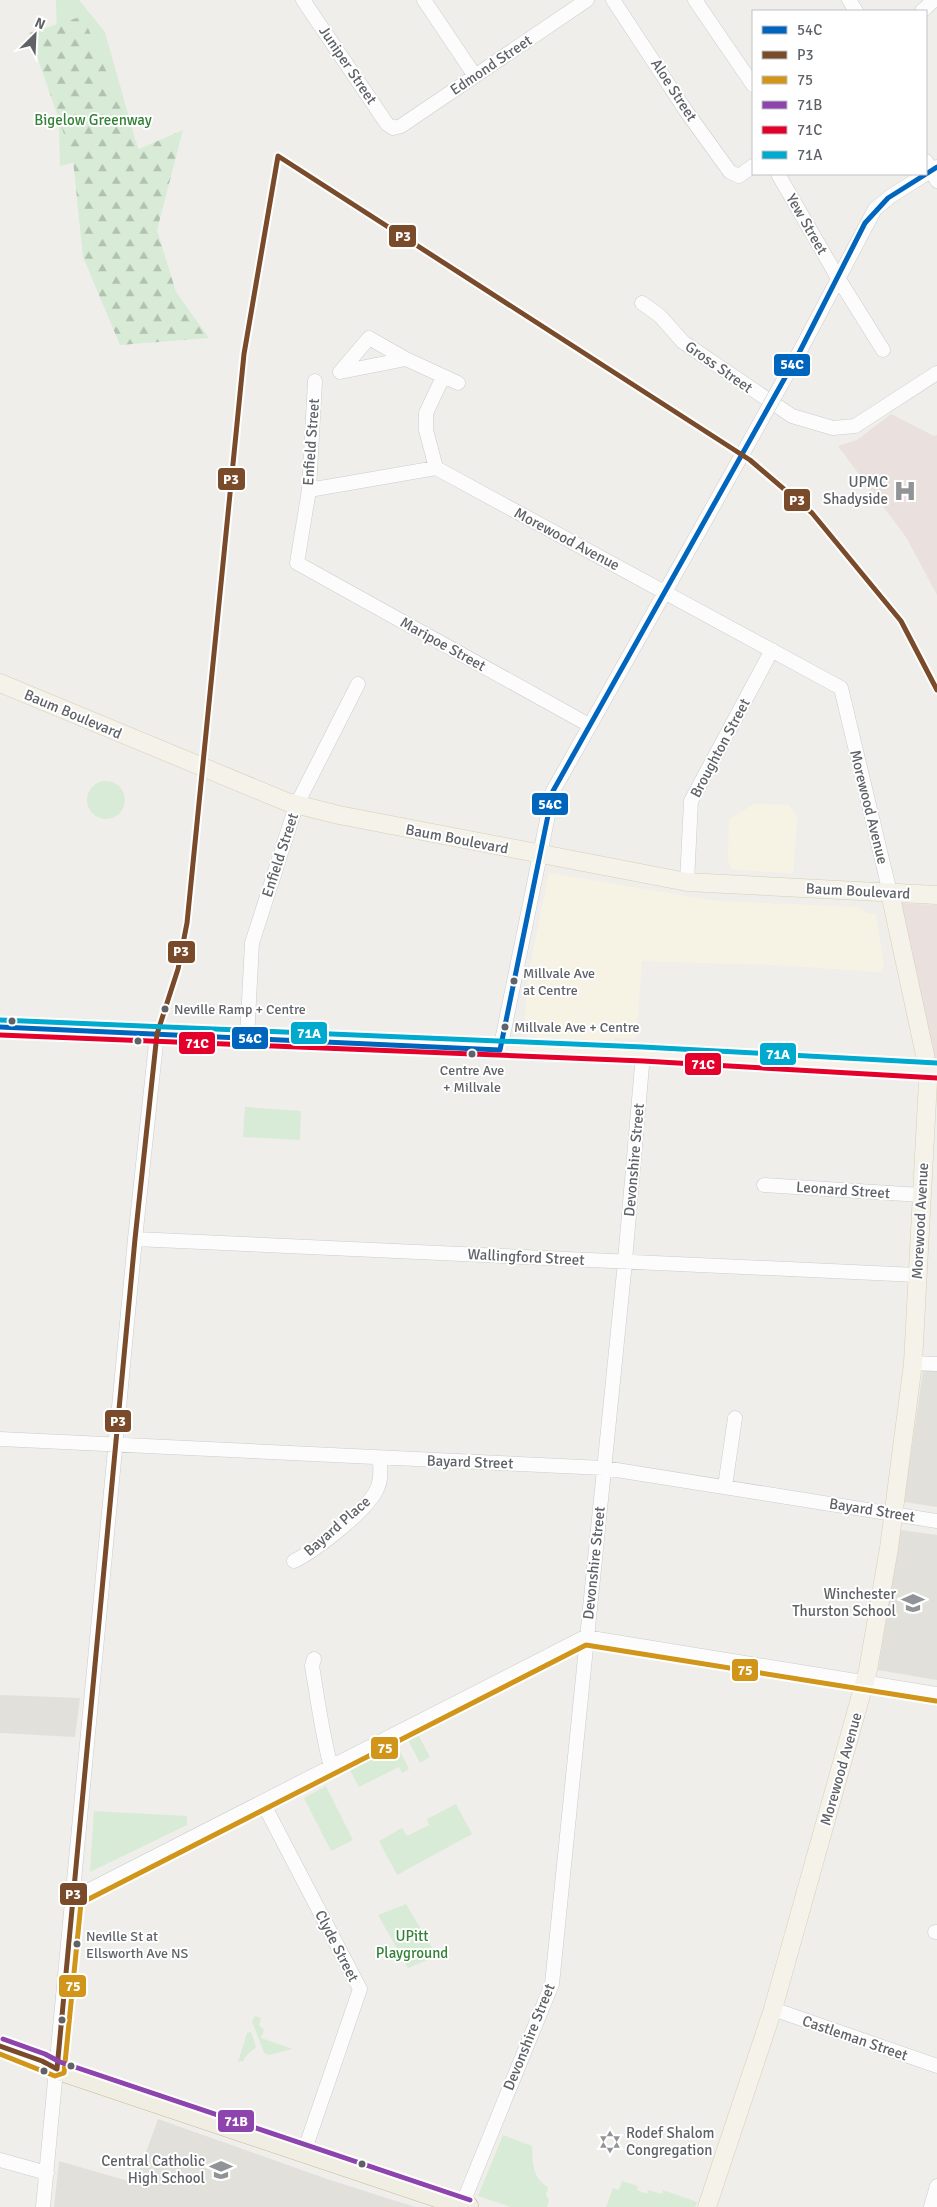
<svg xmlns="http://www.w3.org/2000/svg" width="937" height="2207" font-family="Signika,sans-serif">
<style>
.commercial{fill:#f7f3e4}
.education{fill:#e2e0da}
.medical{fill:#eae0de}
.green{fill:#d8ebd6}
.forest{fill:url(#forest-firs)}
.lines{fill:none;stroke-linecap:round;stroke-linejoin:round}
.minor-casing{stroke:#cbcccc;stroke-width:15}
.major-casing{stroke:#d7ceb8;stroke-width:19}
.highway-casing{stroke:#c8b996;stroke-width:22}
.minor{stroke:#fdfcfc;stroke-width:14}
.major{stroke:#f4f2e9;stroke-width:18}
.highway{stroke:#f0ede3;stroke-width:21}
.minor-bridge-casing{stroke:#cbcccc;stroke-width:15;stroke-linecap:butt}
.minor-bridge{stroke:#fdfcfc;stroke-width:14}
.bus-1-casing{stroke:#fff;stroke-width:9}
.bus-2-casing{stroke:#fff;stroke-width:9}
.bus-3-casing{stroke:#fff;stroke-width:9}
.bus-4-casing{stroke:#fff;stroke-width:9}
.bus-5-casing{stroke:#fff;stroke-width:9}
.bus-6-casing{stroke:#fff;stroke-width:9}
.bus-1{stroke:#0065bd;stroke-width:5}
.bus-2{stroke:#7a4b2a;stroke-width:5}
.bus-3{stroke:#d1951a;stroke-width:5}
.bus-4{stroke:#8e44ad;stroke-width:5}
.bus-5{stroke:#e4002b;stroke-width:5}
.bus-6{stroke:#00a9ce;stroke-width:5}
.bus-dot{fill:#5f6368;stroke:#fff;stroke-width:2}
.labels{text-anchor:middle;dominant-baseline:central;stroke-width:4;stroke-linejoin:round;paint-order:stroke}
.bus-label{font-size:14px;fill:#5f6368;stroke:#fff;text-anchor:start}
.street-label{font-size:15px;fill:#5f6368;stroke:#fff}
.park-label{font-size:15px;fill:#348238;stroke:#fff}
.poi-label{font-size:15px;fill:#5f6368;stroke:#fff;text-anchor:end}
.line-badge{stroke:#fff;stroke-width:2}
.badge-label{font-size:14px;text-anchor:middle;font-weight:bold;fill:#fff}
</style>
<defs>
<pattern id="forest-firs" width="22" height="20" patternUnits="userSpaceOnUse" patternTransform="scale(1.25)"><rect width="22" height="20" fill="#d8ebd6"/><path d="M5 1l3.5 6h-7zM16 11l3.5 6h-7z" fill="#b2c2b1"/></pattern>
</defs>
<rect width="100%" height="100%" fill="#efeeea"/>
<path class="commercial" d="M754,804L789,805L797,819L793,873L732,870L728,860L729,820Z
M549,873L716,901L858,907L868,914H876L884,966L881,972L775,965L642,961L636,1039L615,1038L614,1041L528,1037L524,1033L528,976Z"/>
<path class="education" d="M923,1370L937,1371V1507L904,1502Z
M901,1530L937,1535V1680L878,1670Z
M0,1695L80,1698L75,1737L0,1733Z
M158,2119L327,2179L415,2207H54L59,2161L135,2183Z"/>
<path class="medical" d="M891,414L934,436L937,435V595L906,537L838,446L857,440Z
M899,903L937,905V1063H935Z"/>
<path class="green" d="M56,0H79L105,32L137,146L60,166Z
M87 800a19 19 0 1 1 38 0a19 19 0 1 1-38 0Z
M245,1107L301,1111L300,1140L243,1137Z
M417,1733L430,1757L420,1763L407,1738Z
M396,1744L409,1769L402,1773L399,1767L359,1787L350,1770Z
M326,1786L353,1840L331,1851L304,1798Z
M456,1804L472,1834L397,1875L379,1841L402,1828L407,1836L429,1825L427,1819Z
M94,1811L187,1816V1825L90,1872Z
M406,1904L437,1956L408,1968L378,1915Z
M255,2016L261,2018L259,2025L264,2030L261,2038L293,2049L269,2055L264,2053L252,2021Z
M251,2032L256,2047L246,2056L243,2061L238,2062L247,2033Z
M503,2135L532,2146C533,2163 532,2178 548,2187L546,2195L549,2200L547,2207H511L478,2196Z
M622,2181L638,2186L637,2190L647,2194L648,2190L662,2194L663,2190L697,2202L695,2207H606L613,2188L619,2190Z"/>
<path class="forest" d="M83,16L139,149L183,130L157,230L176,292L209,338L120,345L83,257L73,160L29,33Z"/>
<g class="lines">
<defs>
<path id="minor" d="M303,0L387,124L393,128L401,126L587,0
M424,0L475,76
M613,0L686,111L730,172L739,176L753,166
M695,0L753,85
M849,0L856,11
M922,11L934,0
M926,161L937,181
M778,174L838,278L883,350
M642,303L660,316L683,342L792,416L833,428L855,426L937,373
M800,351L875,209L891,196L937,167
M340,372L369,338L406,359L458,383
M340,372L406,359
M315,381L309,490L297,563L589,725
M436,468L426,430V413L443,377
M309,490L436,468L841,688L890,893
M687,882L691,801L772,650
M247,1039L252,943L296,806L358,684
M500,1050L553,791L696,537
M764,1185L921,1195
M135,1239L917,1275
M913,1363L937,1364
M0,1439L604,1468L937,1521
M725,1486L735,1418
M294,1561C316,1550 367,1511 377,1489C382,1479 380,1469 380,1458
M314,1659L312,1666C318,1701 322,1734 331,1767
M263,1803L360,1989L304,2152
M74,1898L585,1637L937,1694
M935,1932H937
M773,2009L937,2066
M0,2160L47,2173
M462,2205L552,1984L624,1272L643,1054
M43,2207L135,1239L157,1034
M931,2207L937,2186"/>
<path id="major" d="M0,683L287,802L339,815L687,882L937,895
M0,1027L643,1054L937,1071
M707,2207L773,2009L868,1670L889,1548L913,1363L928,1081L925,1055L890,893"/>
<path id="highway" d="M0,2046L42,2061L57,2069L468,2207"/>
</defs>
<use href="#minor" class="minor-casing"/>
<use href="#major" class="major-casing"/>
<use href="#highway" class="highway-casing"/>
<use href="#minor" class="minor"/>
<use href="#major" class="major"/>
<use href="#highway" class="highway"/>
<defs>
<path id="minor-bridge" d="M696,537L800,351"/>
</defs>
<use href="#minor-bridge" class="minor-bridge-casing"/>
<use href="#minor-bridge" class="minor-bridge"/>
<defs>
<path id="bus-1" d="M0,1027L500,1050
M500,1050L553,791L800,351L865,223L888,198L937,167"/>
<path id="bus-2" d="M0,2046L42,2061L57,2069L135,1239L157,1034L178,969L187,923L244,354L278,156L750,460L812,513L901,621L937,690"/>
<path id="bus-3" d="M0,2054L55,2076L64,2073L81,1903L586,1645L936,1701"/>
<path id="bus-4" d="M3,2039L45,2054L60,2062L470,2200"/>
<path id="bus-5" d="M0,1035L643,1061L937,1078"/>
<path id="bus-6" d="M0,1020L643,1047L937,1063"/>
</defs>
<use href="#bus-1" class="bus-1-casing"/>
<use href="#bus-2" class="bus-2-casing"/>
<use href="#bus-3" class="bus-3-casing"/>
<use href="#bus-4" class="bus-4-casing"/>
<use href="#bus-5" class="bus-5-casing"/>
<use href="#bus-6" class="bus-6-casing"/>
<use href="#bus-1" class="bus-1"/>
<use href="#bus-2" class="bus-2"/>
<use href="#bus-3" class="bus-3"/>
<use href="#bus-4" class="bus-4"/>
<use href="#bus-5" class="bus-5"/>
<use href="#bus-6" class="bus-6"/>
</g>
<defs>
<symbol id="hospital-bare" viewBox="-9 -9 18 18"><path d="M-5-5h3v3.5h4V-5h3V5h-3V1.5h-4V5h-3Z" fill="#919496" stroke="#fff" stroke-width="2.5" paint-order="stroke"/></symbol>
<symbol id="school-bare" viewBox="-9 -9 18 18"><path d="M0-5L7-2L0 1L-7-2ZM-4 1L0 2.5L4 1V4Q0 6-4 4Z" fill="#919496" stroke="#fff" stroke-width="2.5" paint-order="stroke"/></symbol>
<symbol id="synagogue-bare" viewBox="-9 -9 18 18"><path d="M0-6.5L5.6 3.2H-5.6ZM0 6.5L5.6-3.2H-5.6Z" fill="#919496" stroke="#fff" stroke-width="2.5" paint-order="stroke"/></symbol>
</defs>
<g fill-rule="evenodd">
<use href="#hospital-bare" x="889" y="475" width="32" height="32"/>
<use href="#school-bare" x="897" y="1587" width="32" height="32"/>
<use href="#synagogue-bare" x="594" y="2126" width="32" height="32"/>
<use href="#school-bare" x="205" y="2154" width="32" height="32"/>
</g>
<g class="bus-dot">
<circle cx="514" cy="981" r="4.5"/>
<circle cx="165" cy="1009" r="4.5"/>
<circle cx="12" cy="1021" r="4.5"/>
<circle cx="505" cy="1027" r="4.5"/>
<circle cx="138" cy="1041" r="4.5"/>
<circle cx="472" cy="1054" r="4.5"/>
<circle cx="77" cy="1944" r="4.5"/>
<circle cx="62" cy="2020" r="4.5"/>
<circle cx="71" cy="2066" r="4.5"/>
<circle cx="44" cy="2071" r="4.5"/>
<circle cx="362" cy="2164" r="4.5"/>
</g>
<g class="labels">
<g class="bus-label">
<text x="523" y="973">Millvale Ave<tspan x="523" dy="17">at Centre</tspan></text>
<text x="174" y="1009">Neville Ramp + Centre</text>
<text x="514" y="1027">Millvale Ave + Centre</text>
<text x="472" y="1070" text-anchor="middle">Centre Ave<tspan x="472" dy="17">+ Millvale</tspan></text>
<text x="86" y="1936">Neville St at<tspan x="86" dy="17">Ellsworth Ave NS</tspan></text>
</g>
<g class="street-label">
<text transform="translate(348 65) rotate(56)">Juniper Street</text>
<text transform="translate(491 65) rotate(-34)">Edmond Street</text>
<text transform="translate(674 90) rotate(57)">Aloe Street</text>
<text transform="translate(807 224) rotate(60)">Yew Street</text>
<text transform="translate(719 367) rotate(35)">Gross Street</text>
<text transform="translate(311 442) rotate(-86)">Enfield Street</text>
<text transform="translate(567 539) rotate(28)">Morewood Avenue</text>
<text transform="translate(443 644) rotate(29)">Maripoe Street</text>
<text transform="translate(73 714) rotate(23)">Baum Boulevard</text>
<text transform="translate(720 748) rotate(-62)">Broughton Street</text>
<text transform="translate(869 807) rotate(76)">Morewood Avenue</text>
<text transform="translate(457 839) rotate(11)">Baum Boulevard</text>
<text transform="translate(280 855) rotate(-72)">Enfield Street</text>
<text transform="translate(858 891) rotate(3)">Baum Boulevard</text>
<text transform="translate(634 1160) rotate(-85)">Devonshire Street</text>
<text transform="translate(843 1190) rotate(4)">Leonard Street</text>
<text transform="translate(920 1221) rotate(-87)">Morewood Avenue</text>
<text transform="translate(526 1257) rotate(3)">Wallingford Street</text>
<text transform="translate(470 1462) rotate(2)">Bayard Street</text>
<text transform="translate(872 1510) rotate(9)">Bayard Street</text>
<text transform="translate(337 1526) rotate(-41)">Bayard Place</text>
<text transform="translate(594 1563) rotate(-84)">Devonshire Street</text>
<text transform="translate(841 1769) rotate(-74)">Morewood Avenue</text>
<text transform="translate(337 1946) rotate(63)">Clyde Street</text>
<text transform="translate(529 2037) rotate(-68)">Devonshire Street</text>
<text transform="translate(855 2038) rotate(19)">Castleman Street</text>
</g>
<g class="park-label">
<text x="93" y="120">Bigelow Greenway</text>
<text x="412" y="1936">UPitt<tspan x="412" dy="17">Playground</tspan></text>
</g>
<g class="poi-label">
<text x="888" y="482">UPMC<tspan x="888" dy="17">Shadyside</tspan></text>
<text x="896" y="1594">Winchester<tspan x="896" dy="17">Thurston School</tspan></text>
<text x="626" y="2133" text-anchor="start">Rodef Shalom<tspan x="626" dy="17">Congregation</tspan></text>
<text x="205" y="2161">Central Catholic<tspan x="205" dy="17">High School</tspan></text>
</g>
</g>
<g class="line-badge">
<rect x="388" y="224" width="29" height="24" rx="5" fill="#7a4b2a"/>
<rect x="773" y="353" width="38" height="24" rx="5" fill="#0065bd"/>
<rect x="217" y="467" width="29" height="24" rx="5" fill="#7a4b2a"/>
<rect x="783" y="488" width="28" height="24" rx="5" fill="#7a4b2a"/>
<rect x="531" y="792" width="38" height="24" rx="5" fill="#0065bd"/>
<rect x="167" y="940" width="29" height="24" rx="5" fill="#7a4b2a"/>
<rect x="290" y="1021" width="38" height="24" rx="5" fill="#00a9ce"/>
<rect x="231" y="1026" width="38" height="24" rx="5" fill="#0065bd"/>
<rect x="178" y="1031" width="38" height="24" rx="5" fill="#e4002b"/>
<rect x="759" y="1042" width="38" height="24" rx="5" fill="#00a9ce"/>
<rect x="684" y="1052" width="38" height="24" rx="5" fill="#e4002b"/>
<rect x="104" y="1409" width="28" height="24" rx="5" fill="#7a4b2a"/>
<rect x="731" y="1658" width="28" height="24" rx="5" fill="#d1951a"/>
<rect x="370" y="1736" width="29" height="24" rx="5" fill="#d1951a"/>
<rect x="59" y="1882" width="29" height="24" rx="5" fill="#7a4b2a"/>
<rect x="58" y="1974" width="29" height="24" rx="5" fill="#d1951a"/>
<rect x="217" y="2109" width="38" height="24" rx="5" fill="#8e44ad"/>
</g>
<g class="badge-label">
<text x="403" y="241">P3</text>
<text x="792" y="369">54C</text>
<text x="231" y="484">P3</text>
<text x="797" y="505">P3</text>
<text x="550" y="809">54C</text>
<text x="181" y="956">P3</text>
<text x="309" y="1038">71A</text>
<text x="250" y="1043">54C</text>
<text x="197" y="1048">71C</text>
<text x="778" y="1059">71A</text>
<text x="703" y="1069">71C</text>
<text x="118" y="1426">P3</text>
<text x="745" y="1675">75</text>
<text x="385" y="1753">75</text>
<text x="73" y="1899">P3</text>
<text x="73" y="1991">75</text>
<text x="236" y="2126">71B</text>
</g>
<rect x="752" y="10" width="175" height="165" fill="#ffffff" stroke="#bfc1c3"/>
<rect x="762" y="26" width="25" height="8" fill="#0065bd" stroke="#bfc1c3"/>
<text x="797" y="35" font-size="15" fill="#5f6368">54C</text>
<rect x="762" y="51" width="25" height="8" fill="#7a4b2a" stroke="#bfc1c3"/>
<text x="797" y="60" font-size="15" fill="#5f6368">P3</text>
<rect x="762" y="76" width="25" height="8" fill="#d1951a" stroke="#bfc1c3"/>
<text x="797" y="85" font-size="15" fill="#5f6368">75</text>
<rect x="762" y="101" width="25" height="8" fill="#8e44ad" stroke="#bfc1c3"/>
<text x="797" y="110" font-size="15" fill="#5f6368">71B</text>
<rect x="762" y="126" width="25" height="8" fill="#e4002b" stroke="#bfc1c3"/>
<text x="797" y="135" font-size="15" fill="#5f6368">71C</text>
<rect x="762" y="151" width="25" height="8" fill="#00a9ce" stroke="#bfc1c3"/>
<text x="797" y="160" font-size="15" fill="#5f6368">71A</text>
<g transform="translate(35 35) rotate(24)" stroke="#ffffff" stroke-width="4" paint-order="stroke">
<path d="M0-4L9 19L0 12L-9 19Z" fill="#5f6368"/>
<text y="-8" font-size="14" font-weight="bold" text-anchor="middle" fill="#5f6368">N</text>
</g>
</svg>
